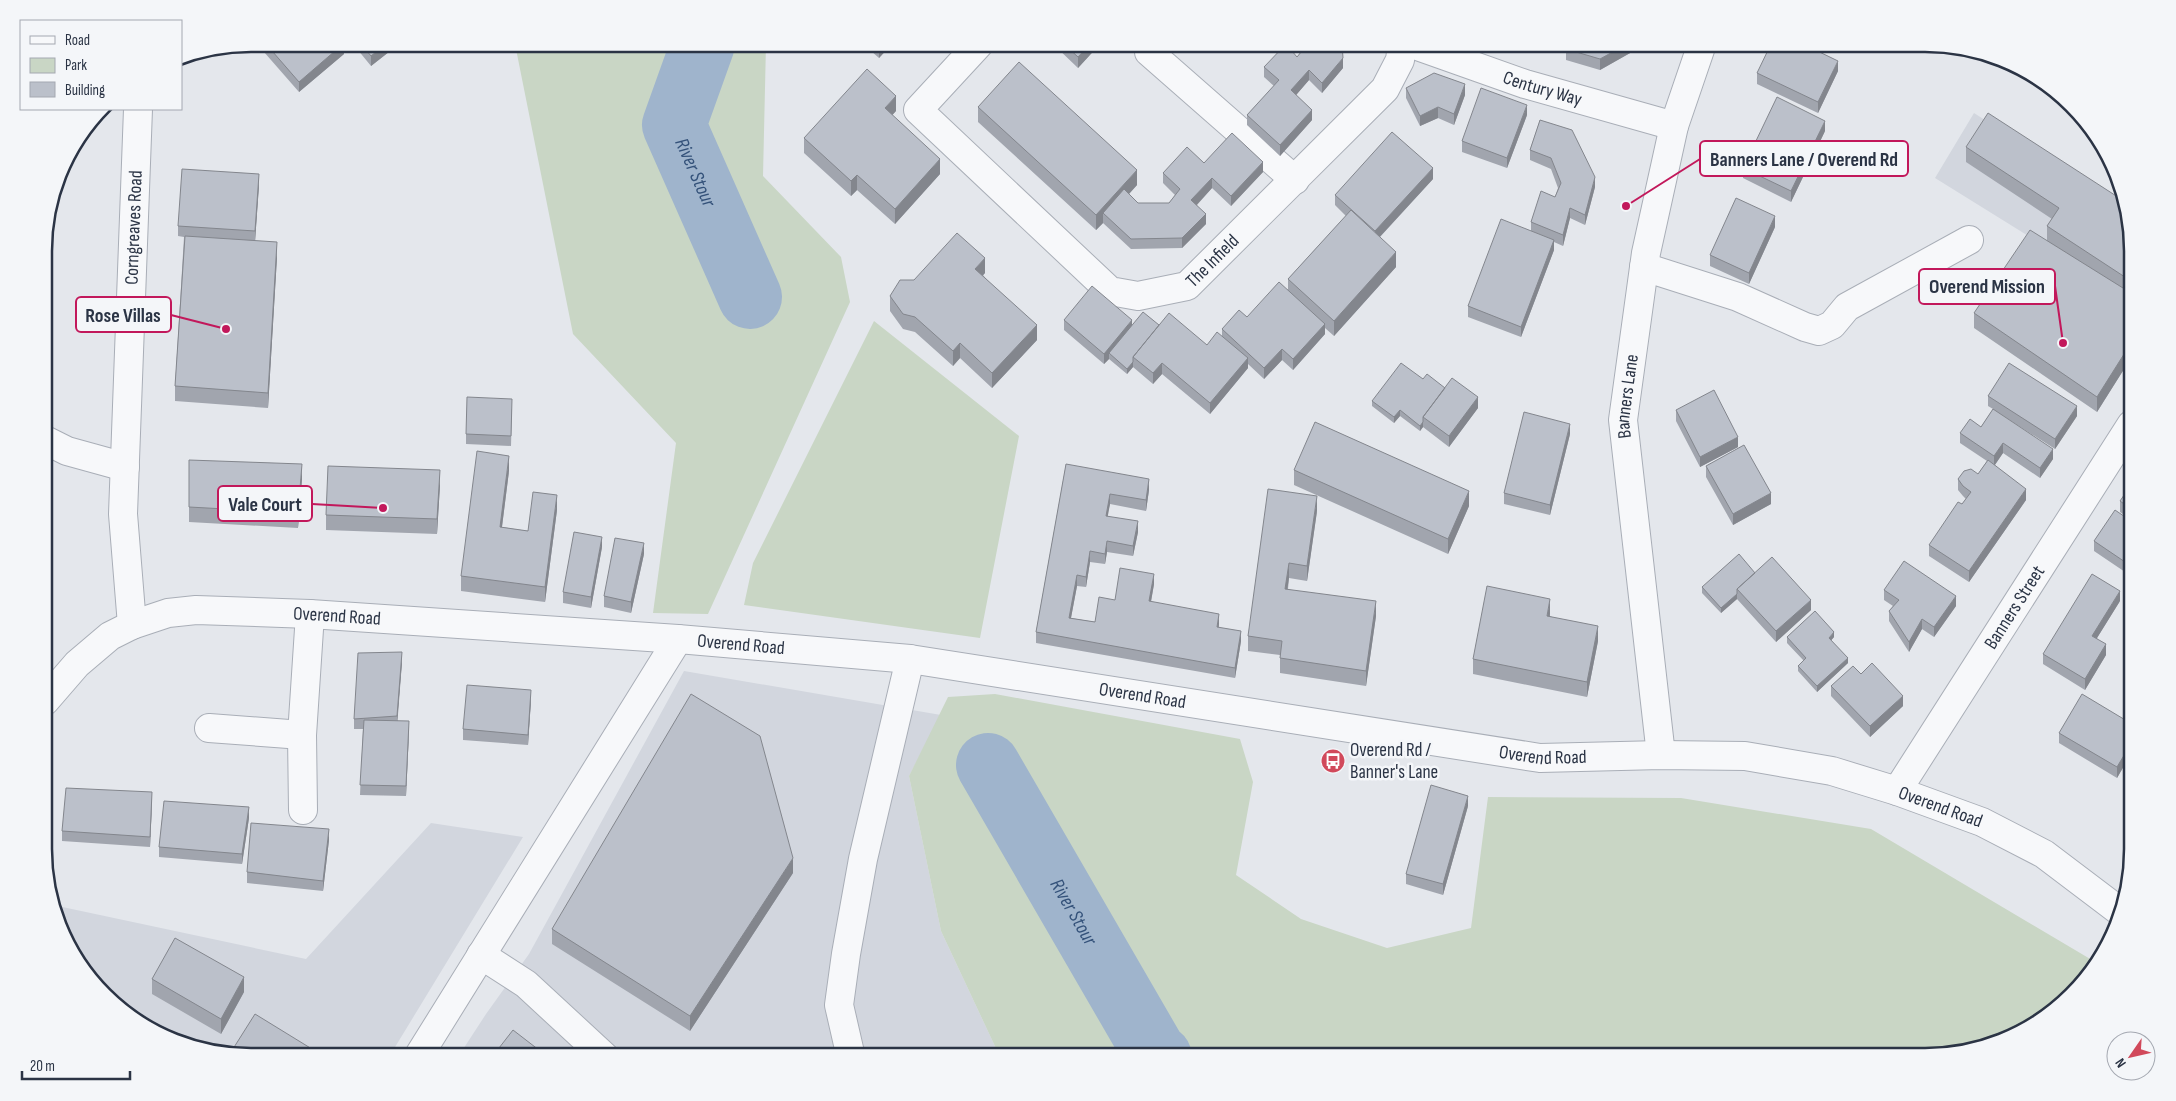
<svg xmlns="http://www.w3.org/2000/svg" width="2176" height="1101" font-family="'Sofia Sans Condensed',sans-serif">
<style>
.built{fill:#d2d6de}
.green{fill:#c9d6c5}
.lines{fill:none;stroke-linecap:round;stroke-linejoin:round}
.river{stroke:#9fb4cc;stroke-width:64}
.minor-casing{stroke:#a9aeb7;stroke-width:30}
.minor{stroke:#f7f8fa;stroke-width:28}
.wall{fill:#a1a5ae}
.shaded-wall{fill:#83868d}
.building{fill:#bbc0ca;stroke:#83868d}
.labels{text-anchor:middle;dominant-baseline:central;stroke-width:5;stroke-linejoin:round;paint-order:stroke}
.street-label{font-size:19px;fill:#2b3445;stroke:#f4f6f9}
.poi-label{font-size:19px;fill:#2b3445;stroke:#f4f6f9;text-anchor:start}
.water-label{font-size:20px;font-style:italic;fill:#34527a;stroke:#f4f6f9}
.rim{fill:none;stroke:#2b3445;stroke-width:2.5}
.leader{fill:none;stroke:#c2185b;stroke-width:2}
.callout-dot{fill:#c2185b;stroke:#f4f6f9;stroke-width:2}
.callout{fill:#f4f6f9;stroke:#c2185b;stroke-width:2}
.callout-label{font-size:20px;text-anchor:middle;font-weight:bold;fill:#2b3445}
</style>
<rect width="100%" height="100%" fill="#e4e7ec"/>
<path class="built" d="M1974,113L2127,211L2131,225V300L1935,178Z
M684,671L941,715L909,776L941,931L1000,1057H458L486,1014L529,954Z
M431,823L523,837L389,1057H252L160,1036L87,976L60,929L53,905L306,959Z"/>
<path class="green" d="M515,44H766L763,176L841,257L850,302L708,614L653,613L676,443L573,334Z
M874,321L1019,436L980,638L744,605L753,563Z
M995,694L1240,739L1253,782L1236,875L1301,919L1387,948L1471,928L1488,797L1681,798L1871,829L2097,963L2081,986L2040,1022L1991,1046L1938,1057H1000L941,931L909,776L948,697Z"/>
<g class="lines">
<g class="river">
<path id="s1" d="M703,44L674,125L750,297"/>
<path id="s2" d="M988,765L1156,1055L1160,1057"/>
</g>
<defs>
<g id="minor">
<path id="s3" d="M979,44L918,110L1110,291L1138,296L1187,286L1385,89L1400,60L1402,44"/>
<path id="s4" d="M1412,44L1525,84L1674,126"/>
<path d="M1149,52L1295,180"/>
<path d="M1644,267L1738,297L1805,327L1819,331L1832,325L1847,307L1969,240"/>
<path d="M45,440L67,451L125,467"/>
<path id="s5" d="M132,625L123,514L138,109"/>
<path id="s6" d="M45,701L77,664L110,636L132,625L168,613L196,610L310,614L678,639L910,659L1540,758L1661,755L1745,756L1832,771L1897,791L1982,822L2044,854L2118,910"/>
<path d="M209,728L302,735"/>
<path id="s7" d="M1661,755L1623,420L1646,253L1674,126L1702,44"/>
<path id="s8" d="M1897,791L2131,425"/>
<path d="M303,810L302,735L310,614"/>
<path d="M481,955L526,984L605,1057"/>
<path d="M418,1057L678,639"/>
<path d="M853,1057L850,1053L839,1005L846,954L863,859L910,659"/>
</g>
</defs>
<use href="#minor" class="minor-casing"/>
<use href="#minor" class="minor"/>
</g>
<path class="wall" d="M257,44H344V54L299,92Z
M353,44H399L371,66Z
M863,44H892L879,58Z
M1053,44H1100L1078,68Z
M1568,44H1646L1600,70L1566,60V49Z
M1825,44H1843L1837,52Z
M1306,46L1343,68L1322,93L1309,80L1296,95L1312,120L1280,156L1247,125V115L1274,86L1264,77V67L1297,57Z
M1838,71L1818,113L1757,84V73Z
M1406,88L1465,95L1454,125L1438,118L1420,126L1406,98Z
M978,107L1137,185L1129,194L1138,203H1169L1175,195L1163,183V173L1204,163L1263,172L1231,206L1212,188L1197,205L1206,224L1182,248L1131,249L1103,223L1096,230L978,122Z
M896,111L892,115L940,174L895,224L857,190L851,196L804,153V138Z
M1527,115L1507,168L1462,152V141Z
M1540,120L1595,187L1585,225L1570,218L1563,246L1554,242V250L1521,337L1468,317V306L1531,231V222L1555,197L1558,188L1551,169L1530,160V150Z
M1825,131L1791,202L1743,178V168Z
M1966,147L2130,225L2131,358L2097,412L1974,328V313L2047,240V226L2052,219L1966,162Z
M1433,179L1380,237L1396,267L1334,336L1325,328V334L1293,370L1282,360L1264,379L1248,364V368L1210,414L1162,374L1153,384L1133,367L1127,374L1109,359L1104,364L1064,330V320L1132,325H1159L1207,345L1222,336V329L1247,317L1288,289V279L1346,216L1335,205V195Z
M259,185L255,241L277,257L268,408L175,401V386L184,237L178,236V226Z
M1775,227L1749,284L1710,266V255Z
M985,273L983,275L1037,340L992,388L960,358L953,366L915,332L903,329L890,311V296L914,280Z
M1423,379L1445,388L1478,408L1449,447L1423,427L1420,431L1400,416L1394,423L1372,406V401Z
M1988,396L2077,416L2055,449L2000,414L2053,459L2040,478L2003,453L1995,465L2026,500L1969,582L1929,556V545L1966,499L1963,496L1958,490V479L1978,474L1987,461L1960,443V433L1981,427L1993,409L1988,406Z
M512,409L511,446L466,444V434Z
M1676,410L1738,447L1700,467L1676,421Z
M1570,434L1550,515L1504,504V493Z
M189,460L302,479L298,528L189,522Z
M1066,464L1149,490L1146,511L1110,504L1107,516L1138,532L1133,556L1107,552L1105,564L1090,562L1086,587L1077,586L1071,618L1095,622L1115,600L1154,584L1151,602L1219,624V627L1241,641L1235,678L1036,643V632Z
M1706,466L1771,504L1733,525L1706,477Z
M1294,470L1469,506L1448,554L1294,485Z
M509,471L502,527L528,531L557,510L545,602L461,591V576Z
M440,485L437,534L326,530V515Z
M2131,485V520L2120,512V501Z
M1317,511L1307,581L1289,578L1288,589L1376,616L1366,686L1280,673V655L1248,651V636Z
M2131,521V576L2094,551V541Z
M602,547L591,608L563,603V592Z
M644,554L631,613L604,607V596Z
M1755,573L1811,610L1776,642L1737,599L1721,613L1702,593V587Z
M1884,590L1956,606L1934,637L1922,629L1909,652L1889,621V611L1893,606L1884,600Z
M2120,601L2097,638L2106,655L2085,690L2043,664V654Z
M1550,614V616L1598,641L1587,697L1473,674V659Z
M1787,637H1834L1831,640L1848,663L1817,692L1798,671V666L1804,661L1787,643Z
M402,662L397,720L409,731L406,796L360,795L363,729H354V719Z
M1861,674L1903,706L1870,737L1831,696V686Z
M531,700L528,745L463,740V729Z
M2132,724V752L2117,778L2059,743V733Z
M2132,767V783L2130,782V771Z
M152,802L150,847L62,841V831Z
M1468,806L1443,895L1406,884V874Z
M249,818L242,864L159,857V847Z
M329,840L323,891L247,883V872Z
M793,873L690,1031L552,944V929Z
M152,979L244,992L221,1034L152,994Z"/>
<path class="shaded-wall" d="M343,44L344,54L299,92V82Z
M386,44H399L371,66V56Z
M879,44H892L879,58Z
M1090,44H1100L1078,68V57Z
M1627,44H1646L1600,70V59Z
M1837,44H1843L1837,52Z
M1343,58V68L1322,93V83Z
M1838,61V71L1818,113V102Z
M1309,70V80L1291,101V90Z
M1465,84V95L1454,125V114Z
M896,96V111L885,123V108Z
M1527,105V115L1507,168V158Z
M1438,107V118L1420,126V116Z
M1312,110V120L1280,156V145Z
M1825,121V131L1791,202V191Z
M940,159V174L895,224V209Z
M1263,162V172L1231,206V196Z
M1433,168V179L1375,242V231Z
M1137,170V185L1108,217L1103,213V223L1096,230V215Z
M259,174V185L255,242V231Z
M857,175V190L851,196V181Z
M1595,177V187L1585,225V215Z
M1212,178V188L1191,211V200Z
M1570,208V218L1563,246V235Z
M1206,214V224L1182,248V238Z
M1775,216V227L1749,284V273Z
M1554,240V250L1521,337V327Z
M277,242V257L268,408V393Z
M1396,252V267L1334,336V321Z
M985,258V273L975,284V269Z
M1132,320V330L1109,353V359L1104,364V354Z
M1325,324V334L1293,370V359Z
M1037,325V340L992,388V373Z
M960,343V358L953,366V351Z
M2131,343V358L2097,412V397Z
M1282,349V360L1264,379V368Z
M1248,358V368L1210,414V403Z
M1133,362V367L1127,374V369Z
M1162,363V374L1153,384V373Z
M1478,397V408L1449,447V436Z
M2077,406V416L2055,449V439Z
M1400,410V416L1394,423V417Z
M1423,422V427L1420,431V426Z
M1570,424V434L1550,515V505Z
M1738,437V447L1700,467V457Z
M2003,443V453L1994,466V456Z
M2053,449V459L2040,478V468Z
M509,456V471L500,542V527Z
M302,464V479L298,528V513Z
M440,470V485L437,534V519Z
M1149,479V490L1146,511V500Z
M2026,489V500L1969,582V571Z
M1469,491V506L1448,554V539Z
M1771,493V504L1733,525V514Z
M1110,494V504L1106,526V516Z
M557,495V510L545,602V587Z
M1317,496V511L1307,581V566Z
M1138,521V532L1133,556V546Z
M602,537V547L591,608V597Z
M1107,541V552L1105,564V554Z
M644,543V554L631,613V602Z
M1090,551V562L1086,587V577Z
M1289,563V578L1285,604V589Z
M1154,574V584L1149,612V601Z
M1077,575V586L1069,628V618Z
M2120,591V601L2092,646V636Z
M1737,594V599L1721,613V608Z
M1956,596V606L1934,637V627Z
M1550,599V614L1547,631V616Z
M1811,600V610L1776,642V631Z
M1376,601V616L1366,686V671Z
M1219,614V624L1217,637V627Z
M1922,619V629L1909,652V642Z
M1598,626V641L1587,697V682Z
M1241,631V641L1235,678V668Z
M1834,632V637L1829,643V638Z
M2106,644V655L2085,690V679Z
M402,652V662L397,727V716Z
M1848,658V663L1817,692V686Z
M531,690V700L528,745V735Z
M1903,696V706L1870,737V726Z
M409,721V731L406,796V786Z
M2132,742V752L2117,778V767Z
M152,792V802L150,847V837Z
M1468,796V806L1443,895V884Z
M249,807V818L242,864V854Z
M329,829V840L323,891V881Z
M793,858V873L690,1031V1016Z
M244,977V992L221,1034V1019Z"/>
<path class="building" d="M266,44H343L299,82Z
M361,44H386L371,56Z
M1064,44H1090L1078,57Z
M1286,44L1297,57L1306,46V44H1342L1343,58L1322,83L1309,70L1291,90L1312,110L1280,145L1247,115L1279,80L1264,67Z
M1568,44H1627L1600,59L1566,49Z
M1771,44H1803L1838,61L1818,102L1757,73Z
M1019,62L1137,170L1096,215L978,107Z
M867,69L896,96L885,108L940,159L895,209L857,175L851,181L804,138Z
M1434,73L1465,84L1454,114L1438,107L1420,116L1406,88Z
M1481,88L1527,105L1507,158L1462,141Z
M1777,97L1825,121L1791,191L1743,168Z
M1988,113L2124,201L2130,225L2131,281L2047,226L2059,208L1966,147Z
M1540,120L1572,130L1595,177L1585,215L1570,208L1563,235L1531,222L1541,191L1555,197L1561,183L1551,158L1530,150Z
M1392,132L1433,168L1375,231L1335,195Z
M1232,133L1263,162L1231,196L1212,178L1191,200L1206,214L1182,238L1131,239L1103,213L1124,189L1138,203H1169L1180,189L1163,173L1187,147L1204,163Z
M182,169L259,174L255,231L178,226Z
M1736,198L1775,216L1749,273L1710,255Z
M1351,210L1396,252L1334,321L1288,279Z
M1501,219L1554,240L1521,327L1468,306Z
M2030,230L2131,293V343L2097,397L1974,313Z
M957,233L985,258L975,269L1037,325L992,373L960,343L953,351L915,317L903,314L890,296L900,280H914Z
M185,236L277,242L268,393L175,386Z
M1279,282L1325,324L1293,359L1282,349L1264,368L1222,329L1239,310L1247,317Z
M1092,286L1132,320L1104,354L1064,320Z
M1143,312L1159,325L1133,357V362L1127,369L1109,353Z
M1169,313L1207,345L1217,332L1248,358L1210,403L1162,363L1153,373L1133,357Z
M1401,363L1423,379L1427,374L1445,388L1423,417V422L1420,426L1400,410L1394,417L1372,401Z
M2009,363L2077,406L2055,439L1988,396Z
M1452,378L1478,397L1449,436L1423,417Z
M1714,390L1738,437L1700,457L1676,410Z
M467,397L512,399L511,436L466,434Z
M1993,409L2053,449L2040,468L2003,443L1994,456L1960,433L1970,419L1981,427Z
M1524,412L1570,424L1550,505L1504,493Z
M1315,422L1469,491L1448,539L1294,470Z
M1744,445L1771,493L1733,514L1706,466Z
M477,451L509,456L500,527L528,531L533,492L557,495L545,587L461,576Z
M189,460L302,464L298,513L189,507Z
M1988,460L2026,489L1969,571L1929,545L1958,502L1962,504L1971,492L1963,486L1958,479L1964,471L1971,469L1978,474Z
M1066,464L1149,479L1146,500L1110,494L1106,516L1138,521L1133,546L1107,541L1105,554L1090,551L1086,577L1077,575L1069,618L1095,622L1099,597L1115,600L1120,568L1154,574L1149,601L1219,614L1217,627L1241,631L1235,668L1036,632Z
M328,466L440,470L437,519L326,515Z
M2131,485V509L2120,501Z
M1268,489L1317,496L1307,566L1289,563L1285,589L1376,601L1366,671L1280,658L1282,641L1248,636Z
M2115,510L2131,521V566L2094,541Z
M574,532L602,537L591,597L563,592Z
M615,538L644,543L631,602L604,596Z
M1739,554L1755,573L1737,589V594L1721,608L1702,587Z
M1772,557L1811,600L1776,631L1737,589Z
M1904,561L1956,596L1934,627L1922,619L1909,642L1889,611L1899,600L1884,590Z
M2092,574L2120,591L2092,636L2106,644L2085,679L2043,654Z
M1487,586L1550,599L1547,616L1598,626L1587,682L1473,659Z
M1815,611L1834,632L1829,638L1848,658L1817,686L1798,666L1806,658L1787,637Z
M402,652L397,716L354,719L358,653Z
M1872,663L1903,696L1870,726L1831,686L1853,666L1861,674Z
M467,685L531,690L528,735L463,729Z
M691,694L760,736L793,858L690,1016L552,929Z
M2082,694L2132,724V742L2117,767L2059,733Z
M364,720L409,721L406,786L360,785Z
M1431,785L1468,796L1443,884L1406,874Z
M66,788L152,792L150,837L62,831Z
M164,801L249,807L242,854L159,847Z
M251,823L329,829L323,881L247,872Z
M175,938L244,977L221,1019L152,979Z
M255,1014L325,1057H252L231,1052Z
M513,1030L548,1057H492Z"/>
<defs>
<symbol id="bus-disc" viewBox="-11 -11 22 22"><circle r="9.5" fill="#d1495b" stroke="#f4f6f9"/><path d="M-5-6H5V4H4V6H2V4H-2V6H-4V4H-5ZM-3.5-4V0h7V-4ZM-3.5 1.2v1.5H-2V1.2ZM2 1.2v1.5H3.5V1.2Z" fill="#fff"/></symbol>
</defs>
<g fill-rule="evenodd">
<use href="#bus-disc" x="1319" y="747" width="28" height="28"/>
</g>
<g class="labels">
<g class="street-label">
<text stroke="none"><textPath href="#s4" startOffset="138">Century Way</textPath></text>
<text stroke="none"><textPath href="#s5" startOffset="398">Corngreaves Road</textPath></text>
<text stroke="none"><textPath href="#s3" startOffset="468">The Infield</textPath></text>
<text stroke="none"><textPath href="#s7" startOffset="361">Banners Lane</textPath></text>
<text stroke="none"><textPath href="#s8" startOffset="218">Banners Street</textPath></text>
<text stroke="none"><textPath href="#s6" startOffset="324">Overend Road</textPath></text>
<text stroke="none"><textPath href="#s6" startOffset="729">Overend Road</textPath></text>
<text stroke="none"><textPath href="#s6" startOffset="1134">Overend Road</textPath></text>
<text stroke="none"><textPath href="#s6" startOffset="1539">Overend Road</textPath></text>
<text stroke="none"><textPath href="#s6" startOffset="1944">Overend Road</textPath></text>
</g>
<g class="poi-label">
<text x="1350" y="750">Overend Rd /<tspan x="1350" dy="22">Banner's Lane</tspan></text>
</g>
<g class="water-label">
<text stroke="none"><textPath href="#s1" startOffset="138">River Stour</textPath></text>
<text stroke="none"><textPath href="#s2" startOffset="170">River Stour</textPath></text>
</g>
</g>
<path d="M0 0H2176V1101H0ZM251 52H1925A199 199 0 0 1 2124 251V849A199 199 0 0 1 1925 1048H251A199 199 0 0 1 52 849V251A199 199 0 0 1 251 52Z" fill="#f4f6f9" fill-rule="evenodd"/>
<path class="rim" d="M251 52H1925A199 199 0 0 1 2124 251V849A199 199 0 0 1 1925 1048H251A199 199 0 0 1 52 849V251A199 199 0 0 1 251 52Z"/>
<path class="leader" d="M1626 206L1700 159M2063 343L2055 286M226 329L171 315M383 508L312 504"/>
<g class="callout-dot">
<circle cx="1626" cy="206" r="5"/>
<circle cx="2063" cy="343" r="5"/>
<circle cx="226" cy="329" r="5"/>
<circle cx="383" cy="508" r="5"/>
</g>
<g class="callout">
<rect x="1700" y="141" width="208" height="35" rx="5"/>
<rect x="1919" y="269" width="136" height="35" rx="5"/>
<rect x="76" y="297" width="95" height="35" rx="5"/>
<rect x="218" y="486" width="94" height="35" rx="5"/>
</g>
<g class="callout-label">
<text x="1804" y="166">Banners Lane / Overend Rd</text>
<text x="1987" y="293">Overend Mission</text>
<text x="123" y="322">Rose Villas</text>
<text x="265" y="511">Vale Court</text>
</g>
<rect x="20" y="20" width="162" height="90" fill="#f4f6f9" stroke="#a4a8b1"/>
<rect x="30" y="36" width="25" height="8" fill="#f7f8fa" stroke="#a4a8b1"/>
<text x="65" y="45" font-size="15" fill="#2b3445">Road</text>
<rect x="30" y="58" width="25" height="15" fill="#c9d6c5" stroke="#a4a8b1"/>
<text x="65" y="70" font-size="15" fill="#2b3445">Park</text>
<rect x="30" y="82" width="25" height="15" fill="#bbc0ca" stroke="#a4a8b1"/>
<text x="65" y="95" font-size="15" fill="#2b3445">Building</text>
<g transform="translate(2131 1056) rotate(236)"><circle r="24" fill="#f4f6f9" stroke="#a4a8b1"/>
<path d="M0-4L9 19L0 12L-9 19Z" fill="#d1495b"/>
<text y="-8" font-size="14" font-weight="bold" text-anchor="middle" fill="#2b3445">N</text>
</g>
<path d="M22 1071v8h108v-8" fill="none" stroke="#2b3445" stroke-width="2.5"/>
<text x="30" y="1071" font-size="15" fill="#2b3445" stroke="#f4f6f9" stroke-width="4" paint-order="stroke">20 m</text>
</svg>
